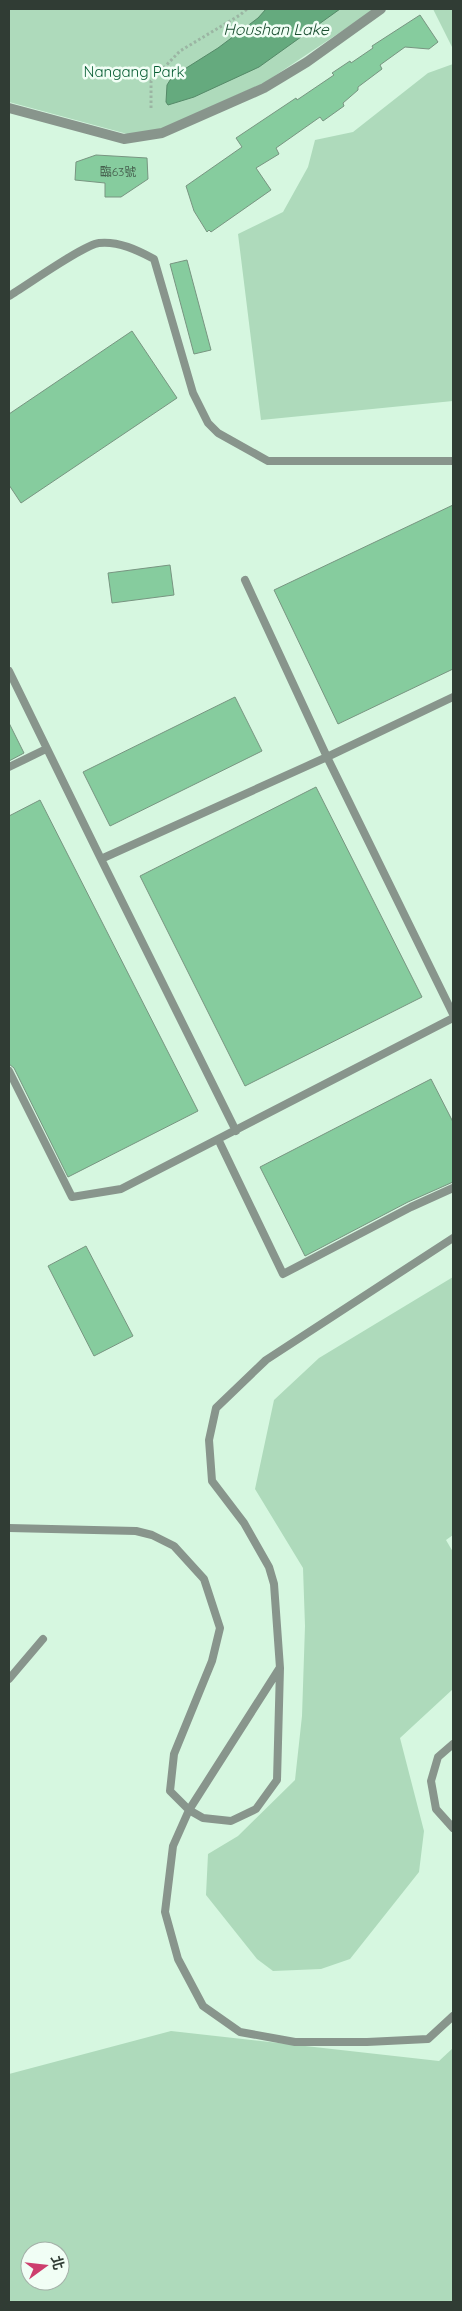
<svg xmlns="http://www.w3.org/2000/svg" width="462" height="2311" font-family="Quicksand,'Noto Sans TC',sans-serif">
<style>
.green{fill:#aedabb;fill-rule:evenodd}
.water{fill:#65aa7e;stroke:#558968}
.building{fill:#86cc9e;stroke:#789581}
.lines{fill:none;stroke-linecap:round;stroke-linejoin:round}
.path{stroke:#9bb5a3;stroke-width:3;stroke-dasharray:2.5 2.5;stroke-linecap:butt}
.lane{stroke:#88958c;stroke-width:8}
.street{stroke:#88958c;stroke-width:10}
.labels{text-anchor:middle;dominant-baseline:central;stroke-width:5;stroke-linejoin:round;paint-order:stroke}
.number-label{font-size:12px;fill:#46604e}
.park-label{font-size:15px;fill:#055c32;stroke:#f1fef5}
.water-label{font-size:16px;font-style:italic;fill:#1b4f31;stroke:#f1fef5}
</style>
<rect width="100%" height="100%" fill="#d6f7e0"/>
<path class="green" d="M9,9H375L264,83L161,129L131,135L9,102Z
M433,9H453V49Z
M453,64V401L261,420L238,234L283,212L308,167L315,140L353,132L428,73Z
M453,1277V1535L446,1540L453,1552V1689L400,1738L424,1831L419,1872L350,1959L321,1969L273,1971L257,1959L206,1895L208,1854L238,1836L295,1780L302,1716L305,1626L303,1568L255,1489L274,1400L319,1358Z
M171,2031L439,2061L453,2048V2302H9V2074ZM30,2251H60V2281H30Z"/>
<path class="water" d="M266,9H340L259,67L194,97L168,105L166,102L167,85L172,77L218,48L258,18Z"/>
<path class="building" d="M420,15L438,42L429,49L405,47L380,65L382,69L358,87V90L343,103L344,106L323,121L320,117L276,148L279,154L256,168L271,190L211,232L209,230L207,232L194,211L186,186L242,147L236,138L296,98L297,100L334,75L332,73L350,61L351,63L373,48L372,46Z
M96,155L147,158L148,179L121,197H105V183L75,180L76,162Z
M187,260L211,350L194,354L170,264Z
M132,331L177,398L21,503L9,485V414Z
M453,505V669L338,724L274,590Z
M170,565L174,595L112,603L108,573Z
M235,697L262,751L110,826L83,772Z
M9,723L24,753L9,761Z
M316,787L422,997L245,1086L140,876Z
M40,800L198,1111L68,1177L14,1068L9,1064V816Z
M431,1079L453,1122V1182L408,1202L305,1256L260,1167Z
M86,1246L133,1336L94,1356L48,1266Z"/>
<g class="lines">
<path class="path" d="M151,108V81L180,51L240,15L247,9"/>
<path class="lane" d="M9,296C26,286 83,245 99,243C119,241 137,250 154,259L193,393L208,423L218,433L268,461H453
M245,580L327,757L453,1014
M9,671L101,859
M9,767L46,749
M9,1071L72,1197L121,1189L453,1018
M236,1131L101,859L327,757L453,697
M218,1139L283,1274L411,1207L453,1188
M9,1528L136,1531L152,1535L174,1546L204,1579L220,1628L212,1661L174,1754L170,1791L189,1810L203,1818L231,1821L256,1809L277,1780L280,1668L274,1584L269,1567L244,1523L212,1481L209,1440L216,1408L266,1360L453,1238
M279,1669L189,1810L173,1846L165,1912L178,1959L203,2006L240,2032L295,2042H367L428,2039L453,2016
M9,1679L43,1639
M453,1744L438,1757L431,1781L436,1809L453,1828"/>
<path class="street" d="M9,108L124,139L162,133L264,88L307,62L381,9"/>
</g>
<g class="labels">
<g class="number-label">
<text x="118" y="171">臨63號</text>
</g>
<g class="park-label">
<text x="134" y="71">Nangang Park</text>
</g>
<g class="water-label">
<text x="276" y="29">Houshan Lake</text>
</g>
</g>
<rect width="462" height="2311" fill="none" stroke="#303c34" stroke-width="20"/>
<g transform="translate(45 2266) rotate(75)"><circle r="24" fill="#f1fef5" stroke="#a4b0a8"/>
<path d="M0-4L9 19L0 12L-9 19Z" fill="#cd3f6e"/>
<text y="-8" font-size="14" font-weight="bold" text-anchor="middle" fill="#303c34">北</text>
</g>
</svg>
